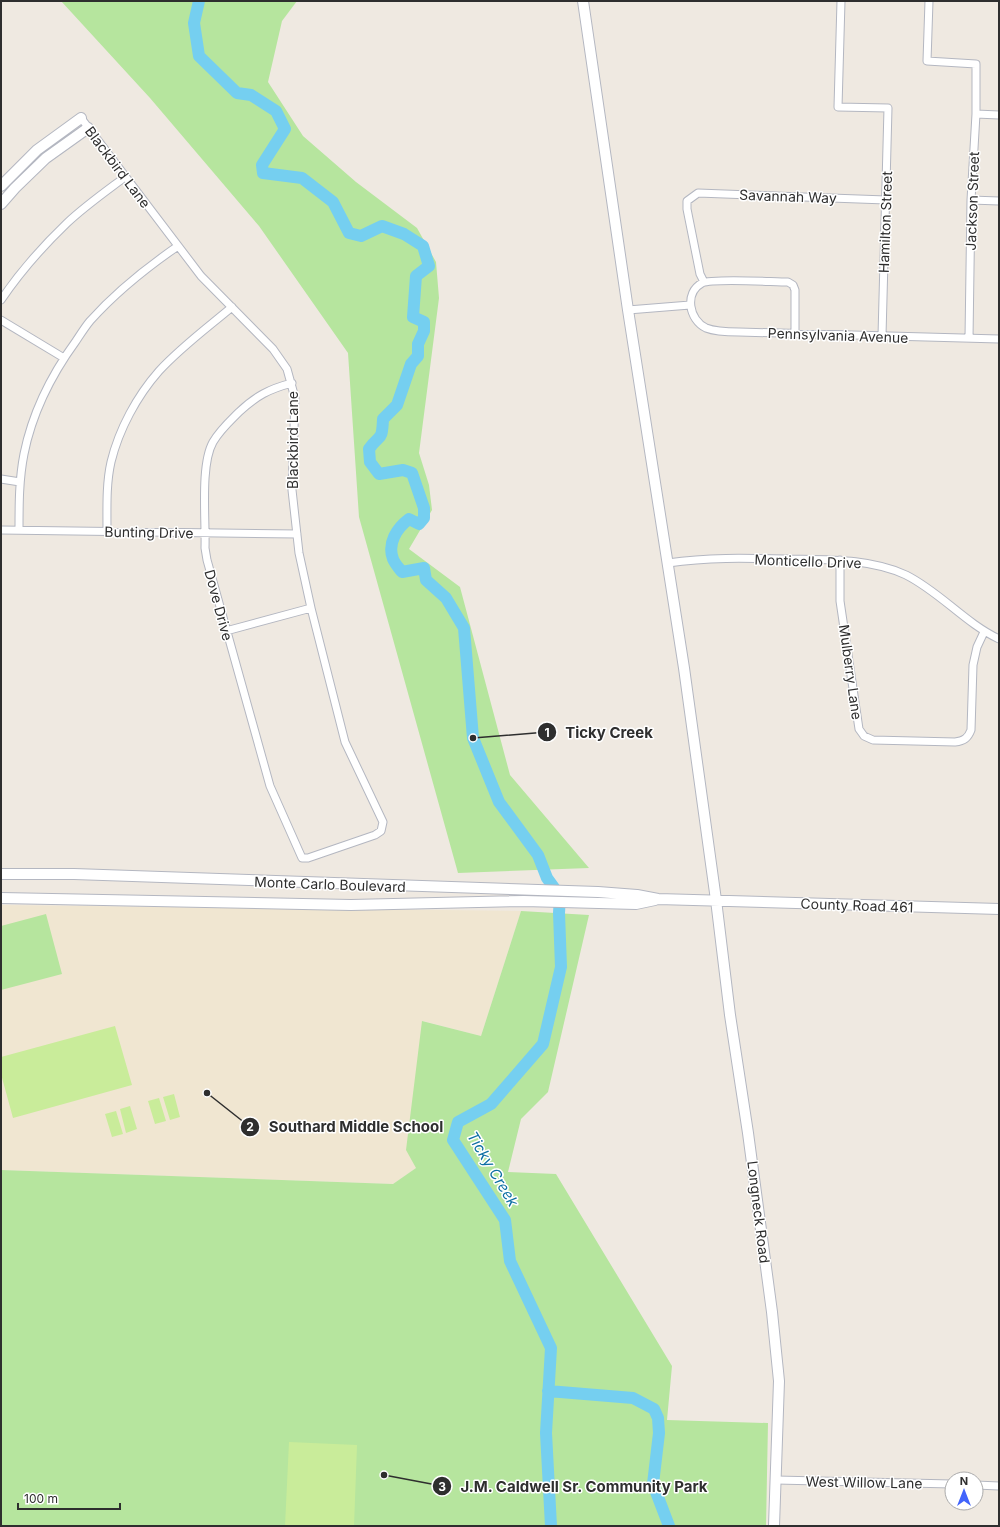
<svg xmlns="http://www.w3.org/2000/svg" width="1000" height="1527" font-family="Inter,sans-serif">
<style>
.education{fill:#f0e6d1}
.green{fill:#b6e59e}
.pitch{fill:#c9ec9a}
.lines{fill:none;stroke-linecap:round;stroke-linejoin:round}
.river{stroke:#75cff0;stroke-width:12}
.street-casing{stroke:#b4b7c1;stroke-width:9}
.secondary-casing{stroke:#b4b7c1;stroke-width:12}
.street{stroke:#fff;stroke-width:7}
.secondary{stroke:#fff;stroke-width:10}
.labels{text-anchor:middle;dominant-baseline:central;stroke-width:3;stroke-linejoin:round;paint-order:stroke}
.street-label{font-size:14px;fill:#2e2e2e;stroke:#fff}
.water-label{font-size:15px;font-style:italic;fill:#0d6fa3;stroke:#fff}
.leader{fill:none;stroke:#2e2e2e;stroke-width:1.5}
.callout-dot{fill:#2e2e2e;stroke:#fff;stroke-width:1.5}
.mark-label{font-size:12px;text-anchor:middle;font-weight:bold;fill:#fff}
.callout-label{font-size:15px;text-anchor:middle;font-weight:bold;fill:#2e2e2e;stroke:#fff;stroke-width:3;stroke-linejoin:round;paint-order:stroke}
</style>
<rect width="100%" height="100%" fill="#efe9e1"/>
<path class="education" d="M1,905L521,911L481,1036L423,1021L416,1168L393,1184L1,1170Z"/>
<path class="green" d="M61,1H297L282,21L268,82L303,136L356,182L417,228L436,262L439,298L419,453L429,485L432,510L409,549L460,587L510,775L589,868L458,873L359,517L348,353L259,226L150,98Z
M521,911L589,915L548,1092L521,1119L508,1172L556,1174L672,1366L667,1420L768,1423L766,1526H1V1170L393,1184L416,1168L406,1150L422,1021L481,1036Z
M46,914L62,974L1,990V926Z"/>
<path class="pitch" d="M115,1026L132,1085L13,1118L1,1074V1057Z
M174,1094L180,1117L170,1120L163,1097Z
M159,1098L166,1121L155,1124L148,1101Z
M130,1106L137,1129L126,1133L120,1109Z
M116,1111L123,1134L112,1137L105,1114Z
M289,1442L357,1445L354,1526H285Z"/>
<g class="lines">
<path class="river" d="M199,1L194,23L199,56L237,93L251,95L276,111L285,129L262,165L263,173L302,178L333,202L349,233L361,236L382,226L404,234L423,246L429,266L416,276L413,317L424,322V331L418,344V356L411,364L397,405L383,419C382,443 380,433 369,449L370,462L379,474L403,470L412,473L424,508V518L419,524L409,519C397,528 387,543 393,559C395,564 399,568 402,572L424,568L426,580L446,598L464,628L473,738L499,802L538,855L547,878L560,896L559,913L561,967L543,1044L491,1104L458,1122L453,1140L505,1220L510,1261L551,1348L546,1433L551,1526
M548,1391L633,1398L654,1409L658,1418L659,1433L653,1484L669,1526"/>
<defs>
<path id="street" d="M841,1L838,107L888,108L882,336
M929,1L927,61L976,64V114L971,200L969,338
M976,114L999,115
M81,118L201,276L273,349L287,369L295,398L292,490L299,553L311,608L345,742L383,822L381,831L375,835L308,858H302L270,786L207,560L205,548C206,520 200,465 213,442C220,430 229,422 239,412C256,396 269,389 292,383
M971,200L999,201
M704,282L700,274L687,209V201L698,193L886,200
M1,300C20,272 43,246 67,223C85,206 105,192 125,177
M628,310L690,305
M1,320L64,358
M795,334V290L793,285L788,282C773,282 713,278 702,283C684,293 689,320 706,328C716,332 729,332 739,332L999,339
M1,479L20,482
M1,530L297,534
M19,530C19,505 19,479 24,454C32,414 52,374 76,341C80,335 85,327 90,321C116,292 146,268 178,246
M107,531C107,508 106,484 111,462C119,429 137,396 159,371C181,347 207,328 232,307
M840,560V601L859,729L864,736L873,740L955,742C964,741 968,738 971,730L973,665L977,647L984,632
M668,563C709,557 745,558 786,559C826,560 869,558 906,575C940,592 965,623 999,639
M226,631L311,608
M776,1480L952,1484
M976,1485L999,1486"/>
<path id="secondary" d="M583,1L628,310L684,668L716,900L730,1015L748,1133L772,1312L779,1381L774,1526
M1,186L37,150L81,118
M1,204L15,188L46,158L88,128
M1,874H74L598,892L637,895L658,899L999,909
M1,898L351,905L524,901L636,904L655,900"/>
</defs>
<use href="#street" class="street-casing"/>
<use href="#secondary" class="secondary-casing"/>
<use href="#street" class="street"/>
<use href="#secondary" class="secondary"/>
</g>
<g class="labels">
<g class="street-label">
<text transform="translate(118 167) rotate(53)">Blackbird Lane</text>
<text transform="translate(788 196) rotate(2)">Savannah Way</text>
<text transform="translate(972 201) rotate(-88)">Jackson Street</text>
<text transform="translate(885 222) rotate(-88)">Hamilton Street</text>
<text transform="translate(838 335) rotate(2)">Pennsylvania Avenue</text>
<text transform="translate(292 440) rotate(-90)">Blackbird Lane</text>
<text transform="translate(149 532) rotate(1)">Bunting Drive</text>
<text transform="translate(808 561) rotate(2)">Monticello Drive</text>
<text transform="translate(219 605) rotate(75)">Dove Drive</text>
<text transform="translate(851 672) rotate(82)">Mulberry Lane</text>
<text transform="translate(330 884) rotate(2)">Monte Carlo Boulevard</text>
<text transform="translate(857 905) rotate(2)">County Road 461</text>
<text transform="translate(759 1212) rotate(83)">Longneck Road</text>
<text transform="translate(864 1482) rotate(1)">West Willow Lane</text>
</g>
<g class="water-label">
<text transform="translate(493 1169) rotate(59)">Ticky Creek</text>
</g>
</g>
<path class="leader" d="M473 738L547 732M207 1093L250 1127M384 1475L442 1486"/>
<g class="callout-dot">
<circle cx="473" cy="738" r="4"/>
<circle cx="207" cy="1093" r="4"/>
<circle cx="384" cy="1475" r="4"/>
<circle cx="547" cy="732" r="10"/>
<circle cx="250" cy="1127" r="10"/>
<circle cx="442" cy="1486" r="10"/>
</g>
<g class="mark-label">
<text x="547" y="737">1</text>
<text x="250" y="1131">2</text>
<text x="442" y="1491">3</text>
</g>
<g class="callout-label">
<text x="609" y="738">Ticky Creek</text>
<text x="356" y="1132">Southard Middle School</text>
<text x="584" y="1492">J.M. Caldwell Sr. Community Park</text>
</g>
<rect width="1000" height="1527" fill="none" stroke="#2e2e2e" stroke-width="4"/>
<g transform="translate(964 1491)"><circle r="19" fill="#ffffff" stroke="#ababab"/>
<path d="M0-3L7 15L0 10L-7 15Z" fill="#4264fb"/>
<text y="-6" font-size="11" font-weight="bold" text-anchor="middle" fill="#2e2e2e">N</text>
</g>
<path d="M18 1503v6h102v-6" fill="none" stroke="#2e2e2e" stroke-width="2"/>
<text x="24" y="1503" font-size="12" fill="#2e2e2e" stroke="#ffffff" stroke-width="3" paint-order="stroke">100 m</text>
</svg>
